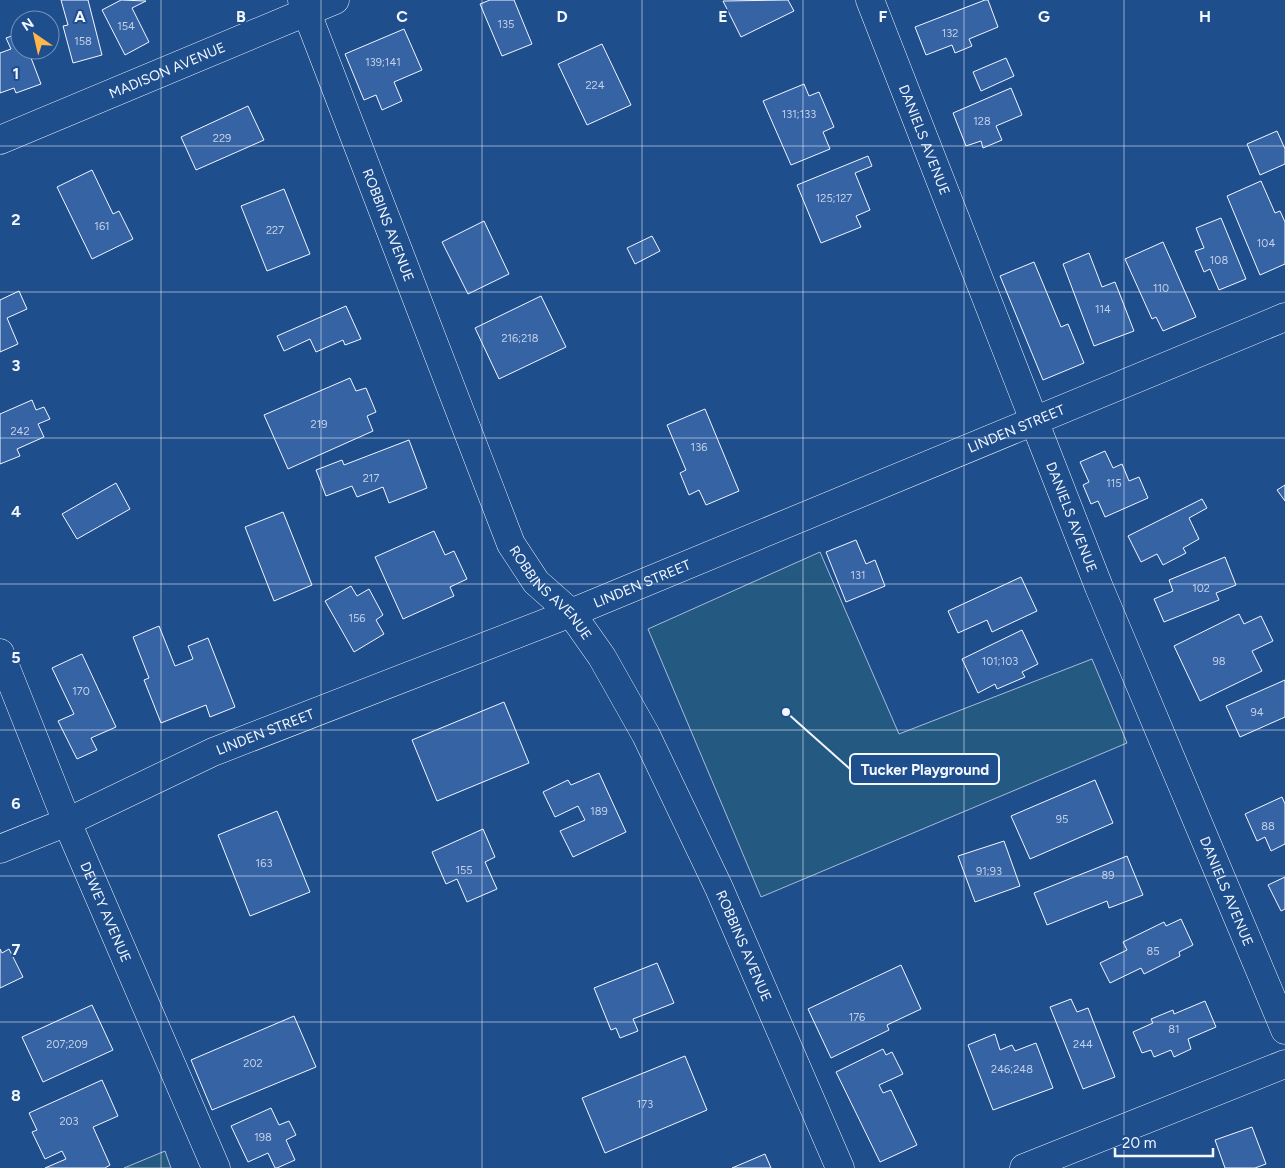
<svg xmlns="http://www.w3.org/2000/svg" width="1285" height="1168" font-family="Figtree,sans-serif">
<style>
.green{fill:#245a82;stroke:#a8bbd7}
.building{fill:#3563a3;stroke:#f2f6ff}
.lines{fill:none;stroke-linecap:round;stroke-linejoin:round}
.street-casing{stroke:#f2f6ff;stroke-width:29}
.secondary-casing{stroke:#f2f6ff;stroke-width:29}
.street{stroke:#1f4e8c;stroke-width:28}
.secondary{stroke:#1f4e8c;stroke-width:28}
.grid{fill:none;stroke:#f2f6ff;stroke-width:1;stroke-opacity:0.55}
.labels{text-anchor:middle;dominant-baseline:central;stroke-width:4;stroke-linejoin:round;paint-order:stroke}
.number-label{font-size:11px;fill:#c3d1e8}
.street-label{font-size:14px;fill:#f2f6ff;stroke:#1f4e8c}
.grid-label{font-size:16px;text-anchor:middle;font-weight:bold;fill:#f2f6ff;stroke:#1f4e8c;stroke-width:4;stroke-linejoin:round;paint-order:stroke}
.leader{fill:none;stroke:#f2f6ff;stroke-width:2}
.callout-dot{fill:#f2f6ff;stroke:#1f4e8c;stroke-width:2}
.callout{fill:#1f4e8c;stroke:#f2f6ff;stroke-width:2}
.callout-label{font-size:15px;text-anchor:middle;font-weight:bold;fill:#f2f6ff}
</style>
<rect width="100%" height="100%" fill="#1f4e8c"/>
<path class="green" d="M820,552L899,734L1092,659L1127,743L761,897L648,629Z
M165,1151L171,1168H124Z"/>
<path class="building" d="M61,0H88L102,55L73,63L63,26L68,25Z
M121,0L146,1L132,8L149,42L125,55L102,10Z
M490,0H514L532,44L502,56L480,4Z
M788,0L794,11L741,37L723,1Z
M985,0H988L998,27L969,39L972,46L955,53L952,45L926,55L915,27Z
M404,29L422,70L394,82L402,101L382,110L376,95L364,100L345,54Z
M20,33V50H28L41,84L16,93L14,88L0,93V53L11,49L6,38Z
M602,44L631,105L587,125L558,64Z
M1006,58L1014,76L981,91L973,72Z
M804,84L809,96L819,92L834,127L823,132L830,149L791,165L763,101Z
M1011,88L1022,115L996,126L1002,140L983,148L981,141L966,146L953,113Z
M248,106L264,140L196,170L181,137Z
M1277,131L1285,149V164L1260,175L1247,144Z
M868,156L872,166L855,173L870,210L856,216L861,227L821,243L797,185Z
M92,170L113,214L119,211L133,239L92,259L57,187Z
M1261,181L1275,213L1280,211L1285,222V264L1260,275L1227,196Z
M284,189L310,254L267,271L241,206Z
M1221,218L1246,279L1219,290L1210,269L1204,272L1195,251L1204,248L1196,228Z
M484,221L509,274L468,294L442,242Z
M652,236L660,251L635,264L627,248Z
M1163,242L1196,317L1163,331L1156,317L1152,319L1125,259Z
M1089,253L1102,287L1115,282L1134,331L1094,346L1063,264Z
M1034,262L1061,327L1068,324L1084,363L1043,380L1000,276Z
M19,291L27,309L7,318L18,344L0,352V300Z
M541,296L566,347L499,379L475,328Z
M346,306L361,339L345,345L343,340L316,352L310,339L284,351L277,336Z
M350,378L356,391L366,388L376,412L367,416L373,431L288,469L264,415Z
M32,400L36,410L44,407L50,419L38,424L44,437L17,449L20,456L0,464V414Z
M705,409L739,491L706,505L699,490L689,495L680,473L686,470L667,425Z
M409,440L427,488L389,503L383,487L357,497L352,486L326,496L316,470L342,460L344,465Z
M1105,451L1113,468L1122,464L1129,481L1139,477L1148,498L1105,517L1098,501L1091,504L1083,485L1089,482L1080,462Z
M116,483L130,509L77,539L62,514Z
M1285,485V501L1277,490Z
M1202,499L1207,508L1189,518L1199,539L1183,548L1186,553L1163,565L1157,554L1141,562L1128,536Z
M283,512L312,585L274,601L245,527Z
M434,531L445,555L454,551L467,579L450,587L454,596L403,619L375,557Z
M856,540L866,564L875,560L885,586L846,602L826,552Z
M1225,557L1236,585L1216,593L1219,600L1164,622L1154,599L1173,591L1169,580Z
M1021,577L1037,611L992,632L987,620L958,633L948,611Z
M351,586L357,596L369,589L383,615L376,620L384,634L354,652L325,601Z
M1239,614L1244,624L1261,616L1273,641L1252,651L1262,671L1200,701L1174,646Z
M159,626L175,666L193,659L188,646L208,638L235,707L210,717L206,705L161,723L144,680L149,678L133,637Z
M1022,630L1038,664L1022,672L1025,677L997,689L995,684L978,693L962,659Z
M82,654L116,727L91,738L97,750L77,759L58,721L74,714L52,668Z
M1285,680V717L1240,737L1226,706Z
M504,702L529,763L437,801L412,740Z
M599,773L626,832L573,857L560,831L585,820L578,806L555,817L543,792L568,780L571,785Z
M1095,780L1113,823L1030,859L1011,816Z
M1282,797L1285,804V844L1271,851L1265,837L1257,841L1245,814Z
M277,811L310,892L250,916L218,835Z
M483,829L495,857L485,862L497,889L467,902L457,879L446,884L432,852Z
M1004,841L1020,886L975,902L958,856Z
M1127,856L1143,895L1109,908L1107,901L1047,925L1034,893Z
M1285,877V909L1281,911L1268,885Z
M1181,919L1193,945L1179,952L1180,956L1144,974L1141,968L1110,983L1100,963L1127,950L1123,942L1164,922L1166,926Z
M0,949L2,953L9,949L23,977L0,988Z
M657,963L674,1003L633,1019L638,1031L620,1038L616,1028L611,1030L594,988Z
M901,965L921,1009L887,1025L889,1030L831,1058L808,1009Z
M1071,999L1077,1012L1088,1008L1115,1077L1083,1089L1050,1007Z
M1205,1001L1216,1027L1188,1039L1191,1049L1174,1057L1171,1050L1154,1057L1151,1050L1142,1053L1133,1032L1153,1023L1151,1019L1173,1010L1174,1014Z
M92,1005L113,1050L43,1082L22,1037Z
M294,1016L316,1067L212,1110L191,1060Z
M995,1034L1000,1050L1012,1045L1015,1051L1036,1043L1053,1088L993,1110L968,1045Z
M883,1049L886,1055L892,1052L903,1074L879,1085L883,1093L891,1090L917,1145L880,1162L836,1072Z
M685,1056L707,1110L605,1153L582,1098Z
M102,1080L118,1116L93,1127L110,1165L105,1168H45L66,1159L62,1151L45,1159L32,1132L37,1130L29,1113Z
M271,1108L279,1125L289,1121L296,1135L286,1140L295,1160L277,1168H275L268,1153L248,1162L231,1126Z
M1252,1127L1266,1164L1255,1168H1225L1215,1140Z
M765,1154L771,1168H732Z"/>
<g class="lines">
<defs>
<g id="street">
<path id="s1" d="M302,0L511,544L536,582L571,613L602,657L646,735L719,888L840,1168"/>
<path id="s2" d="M870,0L1099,587L1285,1030"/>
<path id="s3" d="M0,140L335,0"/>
<path d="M0,653L67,822"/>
<path d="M1024,1168L1285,1064"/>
</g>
<g id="secondary">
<path id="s4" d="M67,822L216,1168"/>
<path id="s5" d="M0,849L67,822L213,752L571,613L1285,317"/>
</g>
</defs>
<use href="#street" class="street-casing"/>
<use href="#secondary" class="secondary-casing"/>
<use href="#street" class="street"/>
<use href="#secondary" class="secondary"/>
</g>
<path class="grid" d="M161,0V1168M321,0V1168M482,0V1168M642,0V1168M803,0V1168M964,0V1168M1124,0V1168M0,146H1285M0,292H1285M0,438H1285M0,584H1285M0,730H1285M0,876H1285M0,1022H1285"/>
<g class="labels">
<g class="number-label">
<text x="506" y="24">135</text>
<text x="126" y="26">154</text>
<text x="950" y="33">132</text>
<text x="83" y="41">158</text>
<text x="383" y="62">139;141</text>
<text x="595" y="85">224</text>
<text x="799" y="114">131;133</text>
<text x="982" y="121">128</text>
<text x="222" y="138">229</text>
<text x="834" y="198">125;127</text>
<text x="102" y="226">161</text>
<text x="275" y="230">227</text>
<text x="1266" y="243">104</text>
<text x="1219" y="260">108</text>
<text x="1161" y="288">110</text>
<text x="1103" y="309">114</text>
<text x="520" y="338">216;218</text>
<text x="319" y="424">219</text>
<text x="20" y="431">242</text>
<text x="699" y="447">136</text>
<text x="371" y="478">217</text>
<text x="1114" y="483">115</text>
<text x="858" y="575">131</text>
<text x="1201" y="588">102</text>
<text x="357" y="618">156</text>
<text x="1000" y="661">101;103</text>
<text x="1219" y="661">98</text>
<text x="81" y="691">170</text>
<text x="1257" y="712">94</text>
<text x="599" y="811">189</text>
<text x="1062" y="819">95</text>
<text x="1268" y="826">88</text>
<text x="264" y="863">163</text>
<text x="464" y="870">155</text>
<text x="989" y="871">91;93</text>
<text x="1108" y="875">89</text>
<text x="1153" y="951">85</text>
<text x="857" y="1017">176</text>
<text x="1174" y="1029">81</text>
<text x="67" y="1044">207;209</text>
<text x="1083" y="1044">244</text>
<text x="253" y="1063">202</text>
<text x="1012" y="1069">246;248</text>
<text x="645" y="1104">173</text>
<text x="69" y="1121">203</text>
<text x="263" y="1137">198</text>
</g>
<g class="street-label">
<text stroke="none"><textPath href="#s3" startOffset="181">MADISON AVENUE</textPath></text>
<text stroke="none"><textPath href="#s2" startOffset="150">DANIELS AVENUE</textPath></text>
<text stroke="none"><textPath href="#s1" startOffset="241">ROBBINS AVENUE</textPath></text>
<text stroke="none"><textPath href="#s5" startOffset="1100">LINDEN STREET</textPath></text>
<text stroke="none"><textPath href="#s2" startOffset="555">DANIELS AVENUE</textPath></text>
<text stroke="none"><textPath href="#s5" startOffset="695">LINDEN STREET</textPath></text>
<text stroke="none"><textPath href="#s1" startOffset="646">ROBBINS AVENUE</textPath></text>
<text stroke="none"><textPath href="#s5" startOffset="290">LINDEN STREET</textPath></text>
<text stroke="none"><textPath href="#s2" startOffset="960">DANIELS AVENUE</textPath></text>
<text stroke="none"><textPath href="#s4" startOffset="98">DEWEY AVENUE</textPath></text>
<text stroke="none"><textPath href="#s1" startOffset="1051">ROBBINS AVENUE</textPath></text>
</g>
</g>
<g class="grid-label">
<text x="80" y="22">A</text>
<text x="241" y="22">B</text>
<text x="402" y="22">C</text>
<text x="562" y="22">D</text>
<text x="723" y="22">E</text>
<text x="883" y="22">F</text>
<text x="1044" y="22">G</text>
<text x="1205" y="22">H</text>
<text x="16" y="79">1</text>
<text x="16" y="225">2</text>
<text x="16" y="371">3</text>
<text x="16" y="517">4</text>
<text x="16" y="663">5</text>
<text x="16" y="809">6</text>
<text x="16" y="955">7</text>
<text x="16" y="1101">8</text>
</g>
<path class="leader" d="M786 712L850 769"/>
<circle class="callout-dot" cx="786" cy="712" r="5"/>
<rect class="callout" x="850" y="754" width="149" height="30" rx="5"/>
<g class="callout-label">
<text x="925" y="775">Tucker Playground</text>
</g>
<g transform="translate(35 35) rotate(326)"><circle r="24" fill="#1f4e8c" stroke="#7391ba"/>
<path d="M0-4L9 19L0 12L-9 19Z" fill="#ffb74d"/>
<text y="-8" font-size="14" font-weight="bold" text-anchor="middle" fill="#f2f6ff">N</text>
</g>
<path d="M1115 1148v8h98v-8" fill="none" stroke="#f2f6ff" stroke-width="2.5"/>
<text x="1122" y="1148" font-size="15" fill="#f2f6ff" stroke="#1f4e8c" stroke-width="4" paint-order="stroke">20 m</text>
</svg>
